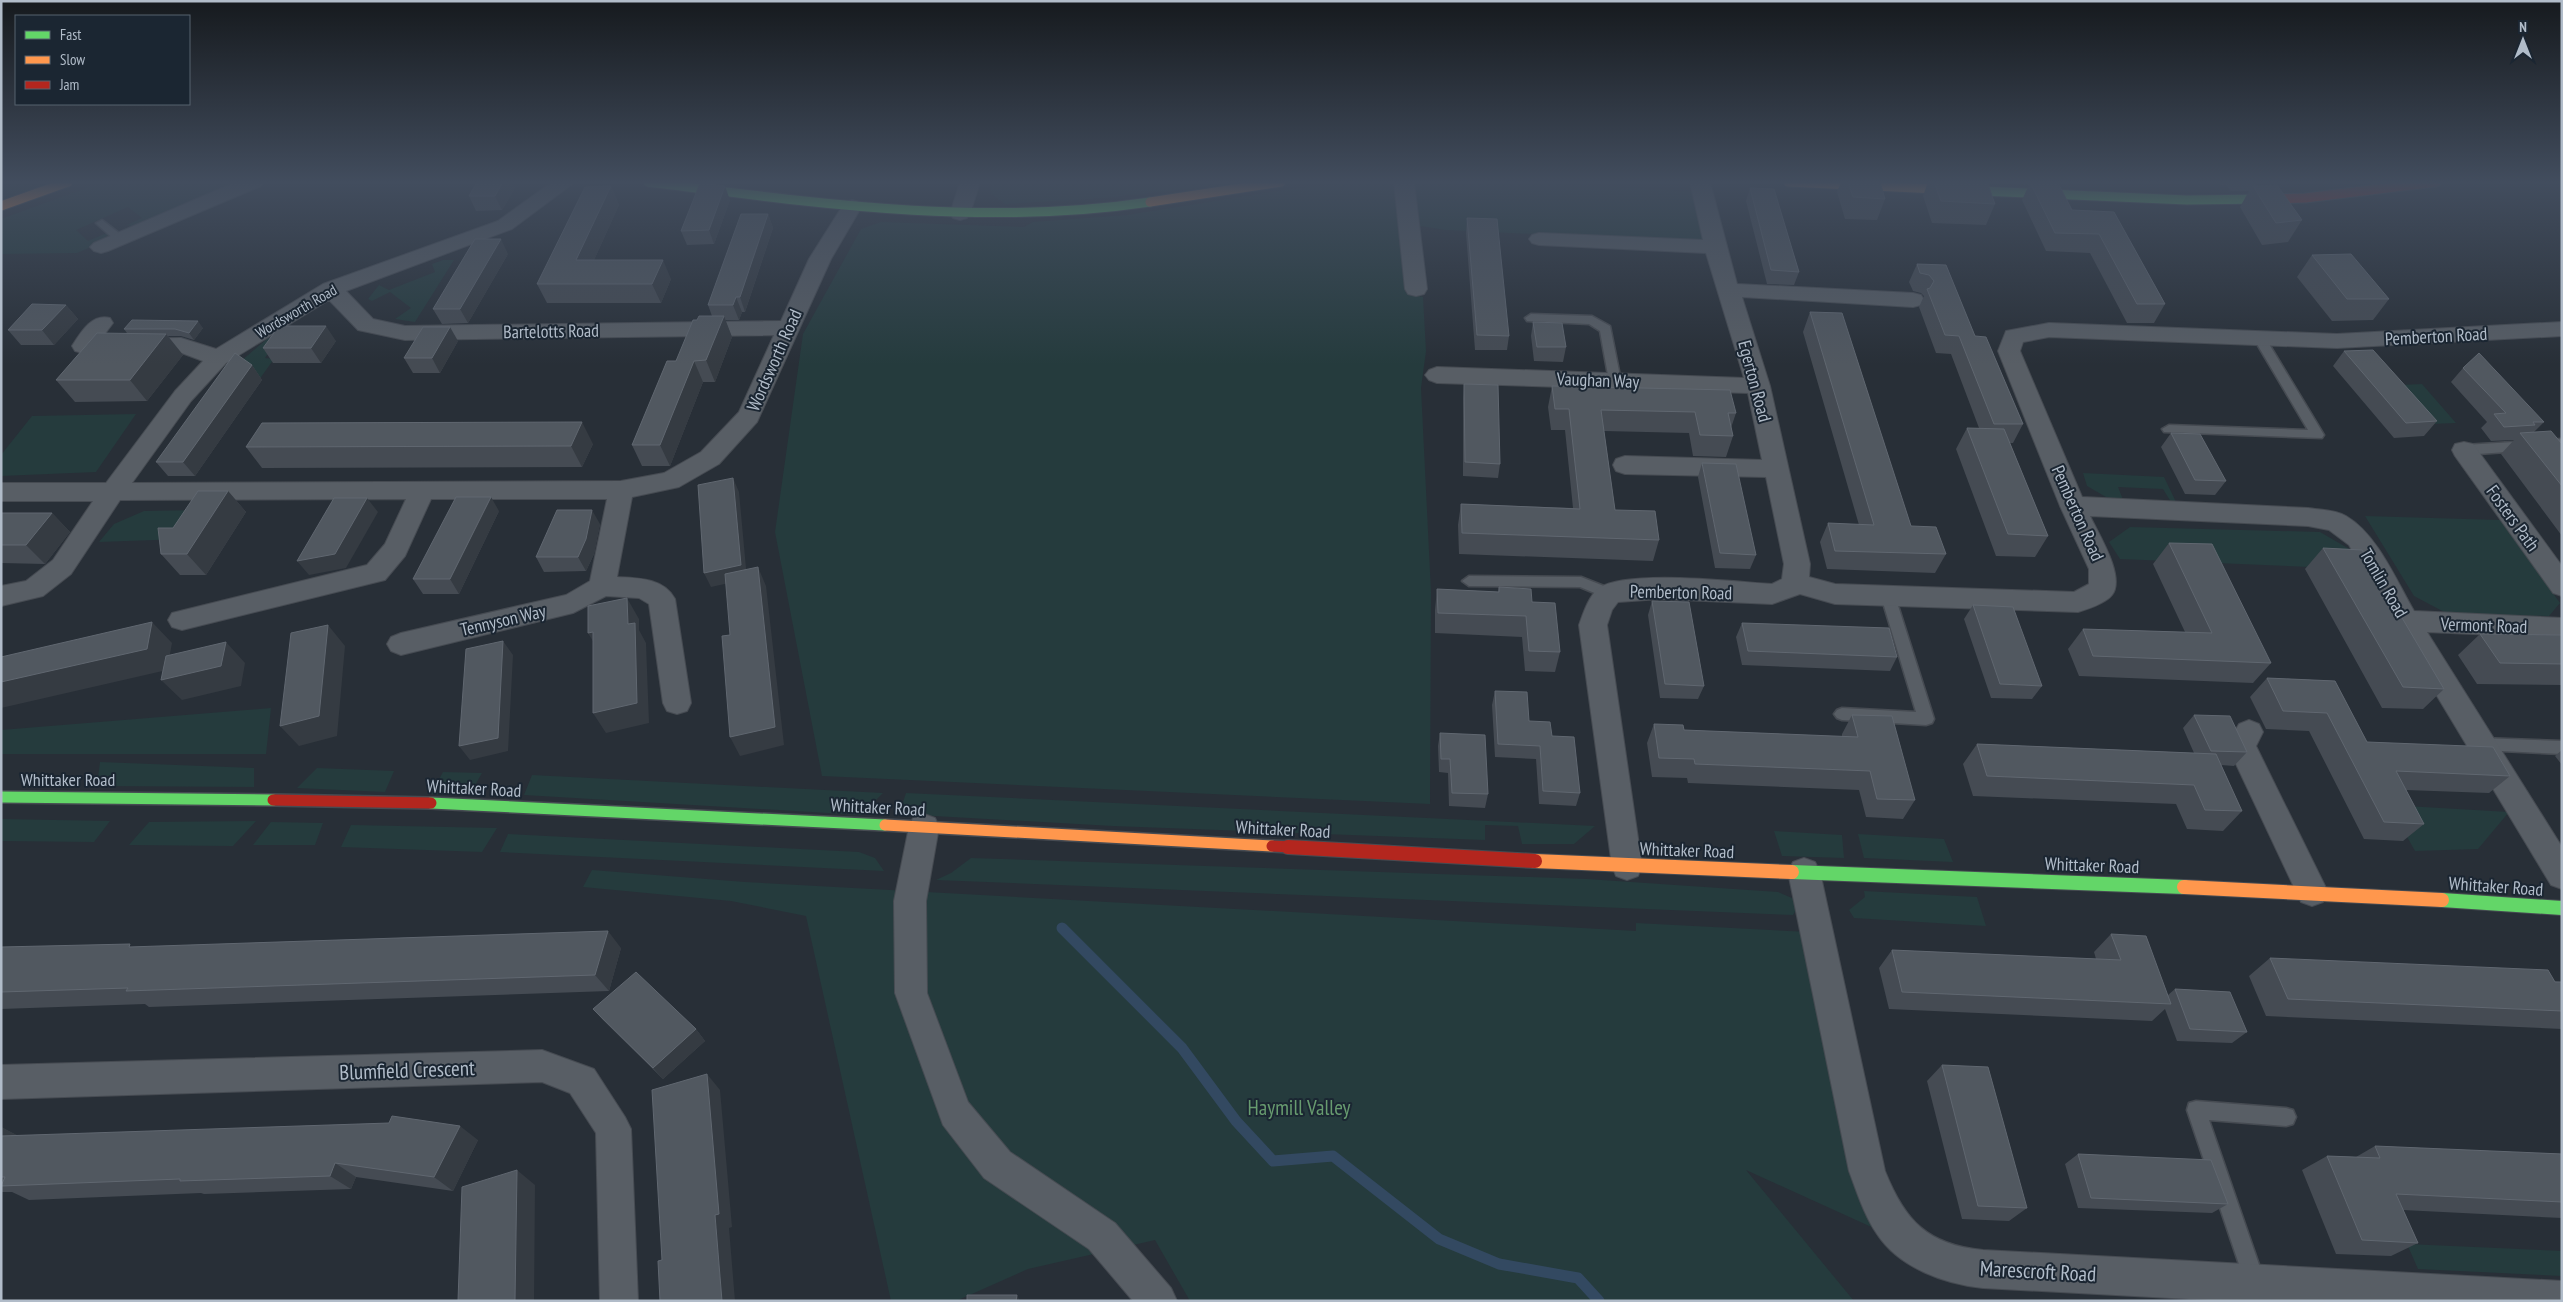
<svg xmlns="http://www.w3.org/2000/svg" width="2563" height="1302" font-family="'PT Sans Narrow',sans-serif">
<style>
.green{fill:#253b3d}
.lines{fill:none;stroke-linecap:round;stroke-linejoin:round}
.stream{stroke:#334961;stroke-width:11}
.lane-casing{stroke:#464b52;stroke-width:3}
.street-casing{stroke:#464b52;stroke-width:2}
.fast-far2-casing{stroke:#464b52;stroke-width:11}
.fast-far1-casing{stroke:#464b52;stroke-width:14}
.fast-casing{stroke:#464b52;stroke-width:16}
.slow-far2-casing{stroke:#464b52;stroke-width:11}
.slow-far1-casing{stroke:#464b52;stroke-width:14}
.slow-casing{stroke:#464b52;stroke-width:16}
.jam-far2-casing{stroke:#464b52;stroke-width:11}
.jam-far1-casing{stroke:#464b52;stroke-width:14}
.jam-casing{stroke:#464b52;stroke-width:16}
.lane{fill:#585e65;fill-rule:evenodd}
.street{fill:#585e65;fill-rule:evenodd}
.fast-far2{stroke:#63d668;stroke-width:9}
.fast-far1{stroke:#63d668;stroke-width:11}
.fast{stroke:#63d668;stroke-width:14}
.slow-far2{stroke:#ff974d;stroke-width:9}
.slow-far1{stroke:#ff974d;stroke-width:11}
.slow{stroke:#ff974d;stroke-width:14}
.jam-far2{stroke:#b3261e;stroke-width:9}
.jam-far1{stroke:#b3261e;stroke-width:11}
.jam{stroke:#b3261e;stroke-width:14}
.wall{fill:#454b53}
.shaded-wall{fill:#353b42}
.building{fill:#515860;stroke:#606770}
.labels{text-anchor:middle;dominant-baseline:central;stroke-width:4;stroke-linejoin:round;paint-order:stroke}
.far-street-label{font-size:15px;fill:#b1bcc9;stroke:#1b2632}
.street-label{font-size:18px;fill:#b1bcc9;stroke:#1b2632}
.near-street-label{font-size:21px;fill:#b1bcc9;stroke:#1b2632}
.near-park-label{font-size:21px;fill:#679b6f;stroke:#1b2632}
</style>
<rect width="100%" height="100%" fill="#282f37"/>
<path class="green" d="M17,182H61L1,203V188Z
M103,182H248L139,228L127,225L142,218L128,207L76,230L88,241L109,232L105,241L77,253L1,254V219Z
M992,182H1252L1105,198L1005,204L990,193Z
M1361,182L1399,183L1406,293L1423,297L1426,351L1421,388L1431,592L1430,804L822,776L775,532L803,334L861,229L881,222L1024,227L1033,222L1127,215L1291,189Z
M1531,182L1696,192L1708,242L1446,230L1420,226L1411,183Z
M443,260H454L415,322L395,319L411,308L390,292L372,301L368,299L379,285L389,290L435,272L432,264Z
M268,338H278L265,358L274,359L256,384L220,379Z
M2422,384L2456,423L2430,424L2400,385Z
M136,414L96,472L1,476V455L32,416Z
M2083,473L2164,477L2176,502H2171L2163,489L2118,487L2124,502L2106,497L2087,486Z
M201,510L183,539L99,542L114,524L144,511Z
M2365,516L2500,520L2560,603L2549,616L2448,614L2414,596Z
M2130,527L2320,532L2351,550L2359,569L2120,559L2109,542Z
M271,708L266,754H1V730Z
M100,762L254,768V787L97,786Z
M317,768L394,771L385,792L297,788Z
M443,772L482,773L470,794H431Z
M532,775L883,793L861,815L524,795Z
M906,793L1595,826L1574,844H1522L1518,826L1485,825V840L1113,826L899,814Z
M2389,805L2509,812L2478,849L2415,851Z
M1,819L110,821L94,842L1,841Z
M256,821L233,846L129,845L149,822Z
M271,822L323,823L315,845H253Z
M351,825L497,828L482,852L341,847Z
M1774,831L1842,835L1844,858L1782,856Z
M508,834L859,852L875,858L884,871L500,852Z
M1858,834L1944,839L1953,862L1864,858Z
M971,858L1587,879L1778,892L1801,902L1793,915L936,880L951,873Z
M592,870L745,882L1636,931V923L1809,932L1878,1230L1746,1170L1854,1301H1190L1155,1240L1028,1269L956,1301H891L806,916L731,901L583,887Z
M1864,891L1977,897L1986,926L1854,918L1849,910L1865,897Z
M2407,1244L2562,1251V1276L2418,1269Z"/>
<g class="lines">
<path class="stream" d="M1062,928L1182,1048L1236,1121L1273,1161L1333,1156L1439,1239L1499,1264L1578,1278L1599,1301"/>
<defs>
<path id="lane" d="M102,220L124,237V241H116L98,225L96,223Z
M1531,314L1592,316L1610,326L1621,381L1619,384L1615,385L1609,381L1600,331L1589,324L1527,321L1525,318Z
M2260,335L2266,339L2324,435L2322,438L2164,432L2162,429L2169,425L2308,430L2254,339Z
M2562,439V448L2464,455L2457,450L2464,445Z
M1469,576L1581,577L1614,590L1616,594L1614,598L1609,599L1580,587L1469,586L1462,581Z
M1888,591L1893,592L1895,596L1934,719L1932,723L1926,725L1842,720L1837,718L1834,714L1837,710L1842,708L1916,712L1881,596L1883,592Z
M2481,738L2562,741V754L2481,750L2475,749L2473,744L2475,739Z
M2196,1101L2286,1108L2293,1110L2296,1117L2293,1124L2286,1126L2209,1120L2265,1282L2262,1289L2255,1292L2248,1289L2245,1282L2187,1110L2189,1103Z"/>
<path id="street" d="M236,182H264L261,186L108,251L101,253L94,251L90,247L94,243Z
M552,182H575L512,229L346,291L373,319L405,326L781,321L809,259L845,202L852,200L859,202L862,206L831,259L757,422L719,464L679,487L632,497L617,577C638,578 664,578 675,599L691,703L687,711L677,714L667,711L663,703L649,604L639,598L606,596L573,613L401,655L391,651L387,644L391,637L401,633L566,595L590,581L607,499H431L405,556L385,580L182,630L172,627L168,620L172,613L367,565L385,544L406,499L120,500L71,574L43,596L1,606V586L26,581L53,560L93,501H1V483H106L175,391L203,361L179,352L83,353L75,351L72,346C81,332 92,313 110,318L113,323L101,339L181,338L216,349L323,284L498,221ZM329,300L358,330L405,340L774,335L739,412L701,452L664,473L621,481L132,483L191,401L226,363Z
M960,182H980L970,214L967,218L960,220L953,218L950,214Z
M1394,182H1414L1427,289L1424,294L1416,296L1408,294L1405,289Z
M1690,182H1710L1737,284L1913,293L1921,295L1924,300L1921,305L1913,307L1742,297L1770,386L1810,564L1809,577L1835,584L2074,592L2089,584V569L2060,506L1998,351L2006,331L2049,323L2337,334L2562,322V336L2337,348L2049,337L2023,342L2020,351L2082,497L2308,508C2320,510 2336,510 2346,516C2377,534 2396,580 2414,611L2562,618V638L2427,632L2562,847V889L2551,885L2396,628L2349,545L2329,530L2308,526L2090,516C2098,533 2126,577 2112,595C2106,603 2088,609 2078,612L1835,604L1800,594L1772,604L1660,599L1618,602L1612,610L1607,625L1642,866L1638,876L1627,880L1616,876L1612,866L1579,625C1583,614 1589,595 1599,588C1629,569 1735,582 1772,584L1782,579L1784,564L1766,477L1625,474L1616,471L1613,465L1616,459L1625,456L1762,460L1748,393L1437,383L1429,380L1425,375L1429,370L1437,367L1744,378L1706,253L1539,245L1532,243L1529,239L1532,235L1539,233L1703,240Z
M2464,442L2473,444L2562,566V596L2553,593L2455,456L2452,450L2455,444Z
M2249,720L2259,724L2263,732L2256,746L2328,892L2323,902L2312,906L2301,902L2227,745L2239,724Z
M924,814L935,818L939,827L926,901L927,993L968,1102L1010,1152L1115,1223L1171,1288L1177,1301H1133L1089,1249L984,1178L943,1125L895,993L894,901L909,827L913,818Z
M1804,858L1815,862L1820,872L1885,1171C1905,1221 1928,1245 1983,1250L2562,1281V1301H2226L1983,1288C1945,1284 1899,1268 1877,1234C1864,1215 1857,1192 1849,1171L1788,872L1793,862Z
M542,1050L594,1069L625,1117L631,1129L638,1301H600L596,1133L570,1093L542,1082L1,1099V1065Z"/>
<path id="fast-far2" d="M648,182C815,203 982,227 1150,202
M1980,191L2187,200L2265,199"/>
<path id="fast-far1" d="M1,797L273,800
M431,803L885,825"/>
<path id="fast" d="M1792,872L2184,887
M2442,900L2562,908"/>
<path id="slow-far2" d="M1788,182L1980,191
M1150,202L1281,182
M1,206L68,182"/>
<path id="slow-far1" d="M885,825L1272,846"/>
<path id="slow" d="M1535,861L1792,872
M2184,887L2442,900"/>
<path id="jam-far2" d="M2265,199L2305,198L2436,182"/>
<path id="jam-far1" d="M273,800L431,803
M1272,846L1310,848"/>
<path id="jam" d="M1288,847L1535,861"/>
</defs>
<use href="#lane" class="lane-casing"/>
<use href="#street" class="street-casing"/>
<use href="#fast-far2" class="fast-far2-casing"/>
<use href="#fast-far1" class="fast-far1-casing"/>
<use href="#fast" class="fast-casing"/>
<use href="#slow-far2" class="slow-far2-casing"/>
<use href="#slow-far1" class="slow-far1-casing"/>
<use href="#slow" class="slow-casing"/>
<use href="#jam-far2" class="jam-far2-casing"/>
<use href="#jam-far1" class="jam-far1-casing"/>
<use href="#jam" class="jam-casing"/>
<use href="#lane" class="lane"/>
<use href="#street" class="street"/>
<use href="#fast-far2" class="fast-far2"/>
<use href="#fast-far1" class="fast-far1"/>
<use href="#fast" class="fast"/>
<use href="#slow-far2" class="slow-far2"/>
<use href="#slow-far1" class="slow-far1"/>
<use href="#slow" class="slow"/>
<use href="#jam-far2" class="jam-far2"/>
<use href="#jam-far1" class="jam-far1"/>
<use href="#jam" class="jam"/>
</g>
<path class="wall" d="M719,182H737L736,184Z
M1841,182H1880L1885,199L1877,220L1845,219L1837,192Z
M1928,182H1987L1995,204L1986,225L1932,223L1923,196Z
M2013,182H2042L2072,210L2114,212L2165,304L2154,323H2127L2090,253L2046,251L2022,200L2029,185L2014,184Z
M2218,182H2259L2257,186L2302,220L2288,242L2262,245L2240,207L2249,191H2230L2227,185H2220Z
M611,186L619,205L594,260L671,279L661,303H547L537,284Z
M515,188L502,210L476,211L469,196Z
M1750,188L1799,272L1794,285L1767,284L1746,201Z
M730,200L714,244L687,245L681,231Z
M768,214L773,228L745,312H742L739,320H725L732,337L715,382H703L670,466H642L632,445L697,320L712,316L708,305Z
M1467,218L1509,336L1507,350H1475L1466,233Z
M508,254L468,323L442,324L433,309Z
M2312,255L2389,299L2373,320L2332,321L2297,277Z
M1917,264L1946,265L1975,336L2023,424L2013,443H2010L2048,536L2035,557L1996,556L1956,449L1967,428H1979L1951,354L1936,353L1919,307L1924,296L1921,293L1913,291L1909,282Z
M66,305L78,319L54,345H21L8,330Z
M1810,312L1911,526L1946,554L1935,573L1827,569L1820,542L1828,523L1859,525L1803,332Z
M1533,322L1566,347L1563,362L1534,361L1531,336Z
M203,328L194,340L181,336H168L183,355L147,401L75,402L56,380L127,333L124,329Z
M336,341L321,363H273L263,348Z
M458,341L440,373H413L404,358Z
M2344,351L2437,421L2424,436L2394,438L2333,366Z
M252,365L262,380L195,476H168L156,462Z
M2463,368L2544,422L2534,432L2562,444V536L2501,454L2514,440L2491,441L2481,428L2487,422L2451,382Z
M1464,384L1500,464L1498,478L1463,476V398Z
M1552,386L1736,413L1731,428L1733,436L1726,457L1693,456L1689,433L1604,431L1615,510L1659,540L1653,561L1459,554L1458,525L1461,504L1573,508L1565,430H1551L1548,407Z
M2171,433L2226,481L2215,495L2185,494L2161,447Z
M593,444L582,467L262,468L246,447Z
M1702,463L1756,555L1750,569L1715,568L1698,477Z
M228,491L246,512L206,575H180L161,554L173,528Z
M499,511L459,594H423L413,579Z
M1,513H52L70,532L45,564L1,563Z
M600,524L594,554L586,571L544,572L536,557Z
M2169,543L2271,663L2253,683L2079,676L2068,649L2083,629L2185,632L2153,564Z
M2323,548L2444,689L2423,709L2382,708L2305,569Z
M1499,587L1532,602L1560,652L1555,672L1525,671L1522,637L1435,633V610L1437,589L1498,592Z
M1652,601L1704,686L1698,699L1660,698L1648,615Z
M1973,605L2042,686L2032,699L1991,698L1964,619Z
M1742,623L1897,657L1890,671L1742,665L1736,637Z
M2480,634L2562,635V685L2477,684L2458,655Z
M2267,678L2335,681L2367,742L2510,776L2489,793L2406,790L2424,824L2403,841L2364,839L2309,731L2266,729L2250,697Z
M1495,691L1529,721L1552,736L1580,793L1576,806L1539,804L1536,759L1495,757L1492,705Z
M1852,715L1915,800L1903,819L1866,817L1859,790L1688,783L1687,778L1652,777L1647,743L1654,724L1684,730L1842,737V734Z
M2194,715L2247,752L2234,766L2221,765L2242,811L2223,831L2187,829L2176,804L1973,796L1963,764L1977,744L2194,753L2183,728Z
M1440,733L1488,794L1485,808L1449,806L1448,773L1439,772L1438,746Z
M2562,750V765L2555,756Z
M2111,934L2168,995L2175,989L2247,1032L2232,1043L2177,1041L2165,1009L2152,1021L1889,1009L1879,968L1892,950L2096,959L2094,952Z
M1,947H134L621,948L609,991L149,1007L145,1004L1,1009Z
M2270,958L2562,982V1029L2266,1016L2249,976Z
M593,1009L696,1029L705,1041L663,1079L603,1020Z
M1942,1065L2027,1208L2009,1221L1962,1219L1927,1081Z
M1,1127L16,1135L478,1140L453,1191L356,1177L351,1189L204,1194L201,1193L29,1200L12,1192H1Z
M2375,1146L2562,1154V1218L2403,1210L2418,1243L2391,1256L2336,1254L2302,1170L2327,1156L2356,1157Z
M2078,1154L2228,1204L2212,1213L2078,1208L2065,1164Z"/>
<path class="shaded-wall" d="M503,182H512L515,188L502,210L495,196Z
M611,186L619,205L585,280L576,260Z
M725,186L730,200L714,244L709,230Z
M768,214L773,228L745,312L740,297Z
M501,239L508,254L468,323L460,309Z
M663,260L671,279L661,303L652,284Z
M736,297L742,312L739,320L733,305Z
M66,305L78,319L54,345L42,330Z
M724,316L732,337L715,382L706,360Z
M198,321L203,328L194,340L189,333Z
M326,326L336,341L321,363L311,348Z
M450,327L458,341L440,373L432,358Z
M166,334L183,355L147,401L130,380Z
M694,361L703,382L670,466L660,445Z
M252,365L262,380L195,476L183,462Z
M582,422L593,444L582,467L571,446Z
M733,478L739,492L747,579L711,587L704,573Z
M228,491L246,512L206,575L187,554Z
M491,497L499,511L459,594L450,579Z
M367,498L378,512L346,568L309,575L297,561Z
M592,510L600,524L594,554L586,571L578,557Z
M52,513L70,532L45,564L26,545Z
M758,567L766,586L784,745L740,756L730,737Z
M627,598L639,619V630L646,643L649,723L606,733L593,713L628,624Z
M152,622L172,643L167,670L1,708V682Z
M328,625L345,646L337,736L299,746L280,726Z
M593,632L600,653L588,633Z
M503,641L513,655L508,751L470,760L459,746Z
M226,642L245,663L241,686L182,700L161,680Z
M608,931L621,948L609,991L595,975Z
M696,1029L705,1041L663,1079L653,1068Z
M707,1074L720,1090L732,1227L729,1228L735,1301H722L715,1215Z
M460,1126L478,1140L453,1191L434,1177Z
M1,1127L29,1141L1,1139Z
M335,1163L356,1177L351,1189L330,1176Z
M517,1170L535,1185L534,1301H515Z
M1017,1295L1020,1301H1016Z"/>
<path class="building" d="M477,182H503L495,196H469Z
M1848,182H1880L1885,199L1853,197Z
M1934,182H1987L1995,204L1941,201Z
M2030,182L2058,183L2072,210L2114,212L2165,304H2137L2099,234L2055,233Z
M700,183L725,186L709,230L681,231Z
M2277,185L2302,220L2276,223L2253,186Z
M611,186L576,260H663L652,284H537L585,187Z
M1750,188L1774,189L1799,272L1771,270Z
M741,214H768L740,297H736L733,305H708Z
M1467,218L1497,219L1509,336L1477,335Z
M475,239H501L460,309H433Z
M2351,254L2389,299H2347L2312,255Z
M1917,264L1946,265L1975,336L1986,337L2023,424H1994L1959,336L1945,335L1927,289L1930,288L1934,281L1929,275L1920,273Z
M32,304L66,305L42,330H8Z
M1810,312L1842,313L1911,526L1936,527L1946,554L1835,551L1828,523L1874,525Z
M699,316H724L706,360L694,361L660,445H632L667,361H676L693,320H697Z
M132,320L198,321L189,333L175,329H124Z
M1533,322L1562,323L1566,347H1537Z
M279,326H326L311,348H263Z
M423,327H450L432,358H404Z
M97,333L166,334L130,380H56Z
M2373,350L2437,421L2406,423L2344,351Z
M235,353L252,365L183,462H156Z
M2479,353L2544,422H2533L2535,425L2504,427L2494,414L2506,413L2463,368Z
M1464,384L1498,385L1500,464L1465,462Z
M1552,386L1730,390L1736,413H1728L1733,436L1700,435L1695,412L1601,410L1615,510L1655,511L1659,540L1462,533L1461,504L1580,509L1569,409H1555Z
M582,422L571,446L246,447L262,423Z
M1967,428L2004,429L2048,536L2008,534Z
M2551,431L2562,444V486L2520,433Z
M2171,433L2200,434L2226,481L2195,480Z
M1702,463L1736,464L1756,555L1720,553Z
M733,478L741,565L704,573L698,485Z
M198,491H228L187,554H161L158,528H173Z
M456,497H491L450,579H413Z
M334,498H367L335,554L297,561Z
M557,510H592L586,539L578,557H536Z
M1,513H52L26,545H1Z
M2169,543L2212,544L2271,663L2093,656L2083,629L2212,633Z
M2323,548L2362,550L2444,689L2403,687Z
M758,567L775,727L730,737L722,636L730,635L725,574Z
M1499,587L1531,589L1532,602L1555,603L1560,652L1529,651L1526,616L1438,613L1437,589L1499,592Z
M627,598L628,624L635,623L637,703L593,713V632L588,633V606Z
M1652,601L1689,602L1704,686L1665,684Z
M1973,605L2013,607L2042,686L2000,684Z
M152,622L147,649L1,682V657Z
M1742,623L1889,628L1897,657L1748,651Z
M328,625L319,716L280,726L291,633Z
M2480,634L2562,635V664L2500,663Z
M503,641L498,738L459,746L466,649Z
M226,642L221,666L161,680L166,656Z
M2267,678L2335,681L2367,742L2493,747L2510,776L2396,771L2424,824L2384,822L2327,713L2283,711Z
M1495,691L1527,692L1529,721L1550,722L1552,736L1574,737L1580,793L1543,791L1540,746L1498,744Z
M1852,715L1892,716L1915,800L1877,799L1870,771L1695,764L1694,759L1659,758L1654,724L1683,725L1684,730L1858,737Z
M2194,715L2230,716L2247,752L2211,751Z
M1440,733L1485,735L1488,794L1452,793L1450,759H1441Z
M1977,744L2216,754L2242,811L2205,810L2194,785L1987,776Z
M608,931L595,975L126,991L128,988L1,992V947L130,944L129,947Z
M2111,934L2146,936L2171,1004L1902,992L1892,950L2121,960Z
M2270,958L2548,970L2555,982H2562V1011L2288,999Z
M636,972L696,1029L653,1068L593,1009Z
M2175,989L2230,992L2247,1032L2190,1029Z
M1942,1065L1988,1067L2027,1208L1978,1206Z
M707,1074L719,1214L715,1215L722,1301H660L658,1261L662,1260L652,1090Z
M392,1116L460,1126L434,1177L335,1163L330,1176L180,1181V1179L1,1186L5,1177H1V1136L389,1123Z
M2375,1146L2562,1154V1202L2396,1194L2418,1243L2362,1240L2327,1156L2380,1158Z
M2078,1154L2211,1160L2228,1204L2091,1198Z
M517,1170L515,1301H458L462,1187Z
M967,1295H1017L1016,1301H967Z"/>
<linearGradient id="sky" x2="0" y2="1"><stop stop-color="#161a1e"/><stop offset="0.5" stop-color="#424d5e"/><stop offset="1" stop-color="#424d5e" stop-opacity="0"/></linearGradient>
<rect width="2563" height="365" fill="url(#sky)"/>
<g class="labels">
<g class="far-street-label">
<text transform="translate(296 311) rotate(-30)">Wordsworth Road</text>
</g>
<g class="street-label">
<text transform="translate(551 331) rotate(-1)">Bartelotts Road</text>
<text transform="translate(2436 336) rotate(-3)">Pemberton Road</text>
<text transform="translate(774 360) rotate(-66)">Wordsworth Road</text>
<text transform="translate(1598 380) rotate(2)">Vaughan Way</text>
<text transform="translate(1755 381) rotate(75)">Egerton Road</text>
<text transform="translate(2078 513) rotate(66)">Pemberton Road</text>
<text transform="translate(2513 518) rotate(54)">Fosters Path</text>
<text transform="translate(2384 583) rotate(60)">Tomlin Road</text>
<text transform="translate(1681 592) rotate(1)">Pemberton Road</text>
<text transform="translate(503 620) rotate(-13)">Tennyson Way</text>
<text transform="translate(2484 625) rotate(2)">Vermont Road</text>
<text x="68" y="779">Whittaker Road</text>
<text transform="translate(474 788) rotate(3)">Whittaker Road</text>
<text transform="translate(878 807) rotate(3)">Whittaker Road</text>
<text transform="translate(1283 829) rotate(3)">Whittaker Road</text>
<text transform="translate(1687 850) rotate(2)">Whittaker Road</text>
<text transform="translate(2092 865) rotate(2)">Whittaker Road</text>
<text transform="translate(2496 886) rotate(4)">Whittaker Road</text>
</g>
<g class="near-street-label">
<text transform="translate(407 1070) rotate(-2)">Blumfield Crescent</text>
<text transform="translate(2038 1271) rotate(3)">Marescroft Road</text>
</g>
<g class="near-park-label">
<text x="1299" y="1107">Haymill Valley</text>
</g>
</g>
<rect width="2563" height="1302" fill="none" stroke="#b1bcc9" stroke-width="5"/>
<rect x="15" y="15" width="175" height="90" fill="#1b2632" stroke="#57626e"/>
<rect x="25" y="31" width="25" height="8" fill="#63d668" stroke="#57626e"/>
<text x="60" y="40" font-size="15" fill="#b1bcc9">Fast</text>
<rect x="25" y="56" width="25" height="8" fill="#ff974d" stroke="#57626e"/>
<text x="60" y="65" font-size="15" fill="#b1bcc9">Slow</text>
<rect x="25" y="81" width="25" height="8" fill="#b3261e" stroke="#57626e"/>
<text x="60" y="90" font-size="15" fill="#b1bcc9">Jam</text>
<g transform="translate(2523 40)" stroke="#1b2632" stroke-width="4" paint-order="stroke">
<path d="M0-4L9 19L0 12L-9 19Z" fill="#b1bcc9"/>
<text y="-8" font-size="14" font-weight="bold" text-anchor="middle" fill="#b1bcc9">N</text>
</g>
</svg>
